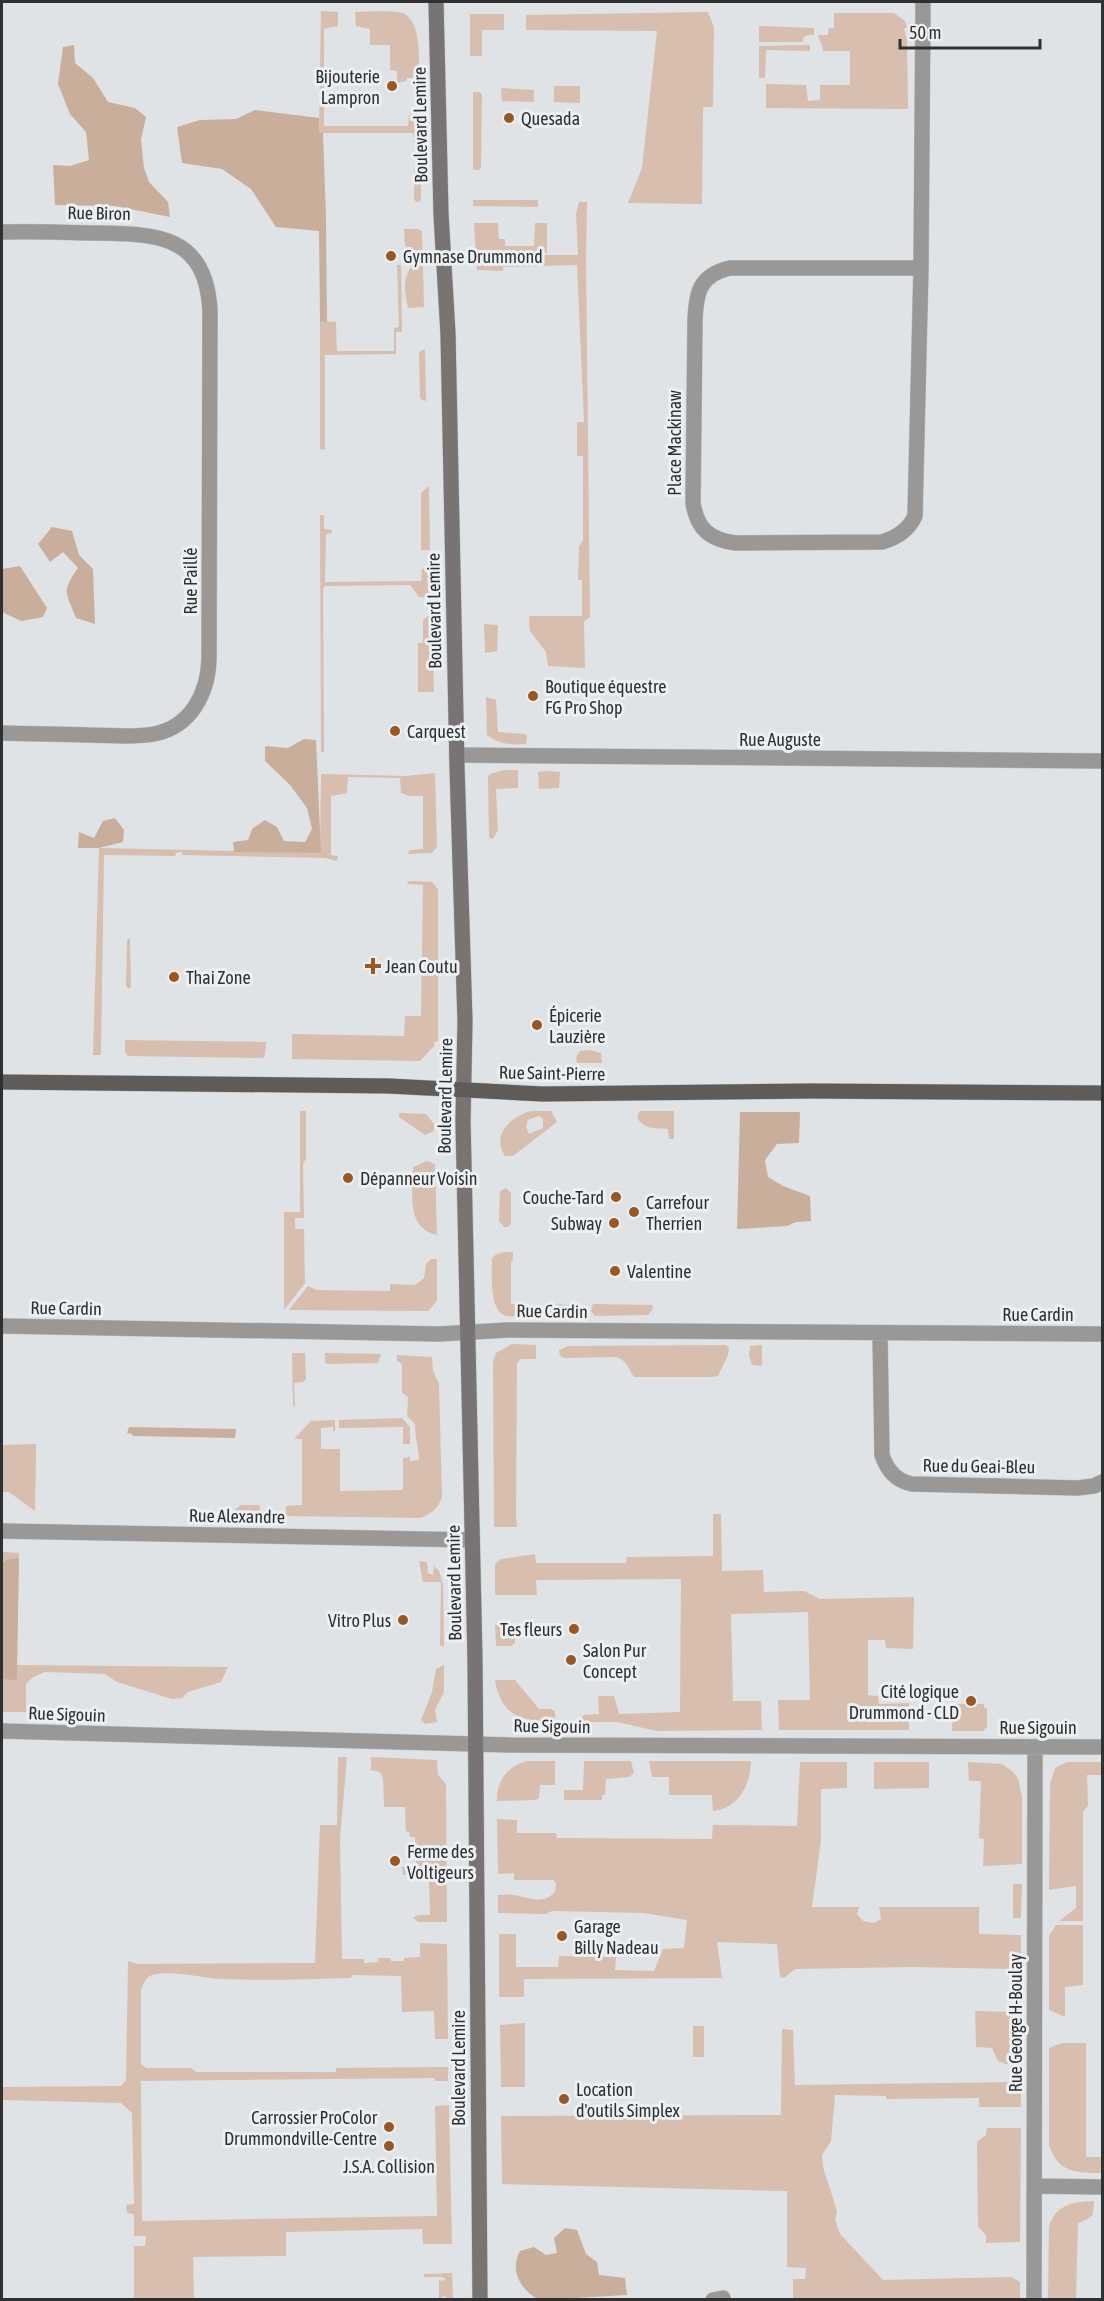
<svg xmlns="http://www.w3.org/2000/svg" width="1104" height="2301" font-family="'Asap Condensed',sans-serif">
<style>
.green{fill:#d7beae;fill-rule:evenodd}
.forest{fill:#caae9c}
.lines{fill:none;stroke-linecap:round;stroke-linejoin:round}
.minor-casing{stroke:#bcbfc2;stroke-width:16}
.secondary-casing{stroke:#bcbfc2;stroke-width:16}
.primary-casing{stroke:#bcbfc2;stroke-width:16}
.minor{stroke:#9a9897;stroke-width:15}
.secondary{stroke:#777473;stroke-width:15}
.primary{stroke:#5e5b59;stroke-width:15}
.poi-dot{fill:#995724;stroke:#ecf0f3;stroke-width:2}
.labels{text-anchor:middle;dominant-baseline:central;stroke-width:6;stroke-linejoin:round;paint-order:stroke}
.poi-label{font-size:18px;fill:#2e3031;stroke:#ecf0f3;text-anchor:start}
.street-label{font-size:18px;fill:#2e3031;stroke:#ecf0f3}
</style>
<rect width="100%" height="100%" fill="#dfe3e6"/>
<path class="green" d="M321,11L338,12V26L324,29V126H408L409,116L411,113H419L420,148H415L413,133H319Z
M355,12C370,12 388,10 402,13C425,20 418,76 419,95L414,96L413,78H407L406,81L397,83V71L390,70V45H370V29L356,26Z
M708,12L714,27L713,107H703L702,204L628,203L642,168L657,31L526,30V15Z
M834,13H894L905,21L907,27L904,29L907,40L908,109L766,108V84L806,85L808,101L820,100V85H850V51H823C823,44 819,41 818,35H828L829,28H834Z
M470,14H504V30H482V56H470Z
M759,26L814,28V35H807L803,38V42H759Z
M810,45V51L766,50L765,78H759V46Z
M554,86H580V103L554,102Z
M501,88L534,90V102L502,101Z
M473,92H479L482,94L481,167L479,170H473Z
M417,166H421V201L417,202L414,200V169Z
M473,200H538V207L473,206Z
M579,202H587L586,259L590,617L584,622L585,668L548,666L546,652L530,631L529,616H582V580H578L579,547L583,540V456H577V422H584L577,265L503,267V271L477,270L474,223H498L499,239H505V246H534L535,223H547V253H512L511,255H578L576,214Z
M404,229H418L422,231L424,307L408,308C405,292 402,281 411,267L405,244Z
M397,265H401L402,332H396V354L325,355V450L320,449V321L336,322L337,351H394V328L399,327Z
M425,349L426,401L422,400L420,397L419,352Z
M429,486L430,550H421V493Z
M320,515H324V529L332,530V533L326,534L325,582L421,581L422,569H431L432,598L419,597L410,585L325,586L323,589L324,752H321Z
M432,616L434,692H418V643H423V620L428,616Z
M484,624L498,625L497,651L485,653Z
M486,697L496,700L498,732L525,734L527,736L526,744C511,745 500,745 487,735Z
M504,770H518V788L496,789L498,830L493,839L489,838L488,777L490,774Z
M548,771L560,772L559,788L539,789L538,772Z
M435,773L437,847L432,853L409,854L408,853L410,850L423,849V796H409L401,793L400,778L348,777L347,793L331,796V855L338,856L337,861L325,858L182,855V852L176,853L175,856L104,855L101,1055H93L99,848L320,853L321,774L406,776Z
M412,881L432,882L438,889V1041L434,1042V1046L420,1061L292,1059V1034L404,1036L405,1016H421L423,885L408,884L407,882Z
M130,938L131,986L129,989L126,986L127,940Z
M125,1040L266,1042L265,1055L263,1058L128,1056L125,1052Z
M590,1050L601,1053L602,1063H577L576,1057L580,1051Z
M300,1111H306V1159L303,1164L304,1218H295V1229H304L305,1283L284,1310V1212H300Z
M531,1111H551L557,1122L513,1156H505C491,1135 511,1116 531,1111ZM539,1116L543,1119V1128L529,1134L526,1127L528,1120Z
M640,1111H674V1139H669L668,1129C656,1128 643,1130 637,1117Z
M399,1113L426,1114L434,1124V1131L425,1135L399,1117Z
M427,1161L435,1164L437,1235C405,1228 413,1191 413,1167Z
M506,1188L511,1193V1223L508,1227H504L499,1221L500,1191Z
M503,1252H513V1261H511V1304H525V1312C487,1332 492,1280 492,1259L495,1255Z
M431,1259H437V1301L428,1311L289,1310L308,1286L317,1290L390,1291V1284L415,1285L424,1278L426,1264Z
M545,1304L574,1305V1313C564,1321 544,1320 543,1305Z
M593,1304L652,1305L653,1309L648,1315L595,1316L591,1311Z
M512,1344L536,1345V1359H521L517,1363L516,1516L517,1527H494L493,1362L496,1353Z
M726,1345L729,1348L728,1355L718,1376L711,1377H634L625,1362L617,1357L564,1358L560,1356L559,1350L568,1346Z
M762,1345V1366L752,1365L749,1356L750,1346Z
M292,1353H305L306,1379L303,1382L294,1383L295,1406H293Z
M325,1353L381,1354L378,1363L327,1364L325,1362Z
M397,1355L432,1357L433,1371L439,1384L442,1497C438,1508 432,1514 420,1518L286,1516V1506L302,1505V1439H294L311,1421L335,1420V1431H333V1427L321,1428V1449H340V1491L403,1490V1458L410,1457V1461L419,1460C419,1449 415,1437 415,1424L407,1416L408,1397L402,1393V1364L397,1361Z
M402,1418L410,1427V1444H403V1427L339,1428V1420Z
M36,1444V1453L35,1511L9,1492H2V1445Z
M241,1505H259L262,1514L260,1516L232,1515L233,1511Z
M713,1514H721L722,1571L763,1570L764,1592L804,1591L820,1599L914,1597L913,1649L886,1648L885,1640H868V1695L878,1696L879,1704L909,1703V1730H779L778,1700H810L808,1612L731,1614L733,1701H761L762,1730L657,1731L617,1722H581L583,1715L599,1714L598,1696H614L619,1714L680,1712L681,1579L536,1580L537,1595H495V1564L501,1559L535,1554L536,1563H626L627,1557L713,1556Z
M2,1552L19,1553L17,1665L228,1667L221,1682L188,1692L182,1698L172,1699L117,1682L105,1674L45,1672L33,1677L26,1684V1712H2Z
M419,1561L427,1562L428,1573L433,1575L434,1566L439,1571L443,1584L444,1647L440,1645L441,1582H423Z
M495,1625L515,1626V1643L511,1646H496Z
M444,1665V1692L435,1710L437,1722L425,1724L421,1720L432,1692L436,1669Z
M495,1680H515L539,1709H551L555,1711V1721C523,1722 501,1717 495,1680Z
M953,1704H984V1708H987V1727L983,1731H952Z
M338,1757H347L340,1838L342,1959H364V1963L378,1962V1958H390L391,1961H404V1958L420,1957V1943L447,1944L448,2039H435L434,2011L402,2012L401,1976L352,1975L351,1978C308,1979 264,1981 221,1979C202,1978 170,1970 152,1975C146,1977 143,1984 141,1990V2064L146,2068H191L196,2072H336V2068L448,2067V2081H435V2078L141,2081L142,2221L437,2216L435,2106L449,2105L452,2244H423L422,2229L286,2232V2256L193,2257L194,2299H134V2246H145L146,2236H134V2214L127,2213L126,2205L134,2204L132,2113L121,2103L2,2100V2087L121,2086L126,2080L128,1961L137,1964L315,1963L320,1825H337Z
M371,1757L437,1760L438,1775L446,1784L447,1922H418L413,1918L418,1915H430L429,1878H416L414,1874L403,1875L402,1867L416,1866L415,1837H410L409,1832L406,1831L405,1807H384L383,1778L380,1772L371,1770Z
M528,1761H555V1785H540L539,1798L536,1800L497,1801C496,1781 508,1765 528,1761Z
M584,1761H631L634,1773L629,1777L606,1779L605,1795H602V1800H564V1790H583Z
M649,1761H751C751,1784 738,1809 713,1811L712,1795H669V1777H652Z
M800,1762H847V1788L821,1789V1840L812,1907H859L857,1914L863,1921L874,1923L881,1919L879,1907H979V1934L1021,1935V1959L1009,1969L912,1967L795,1969L784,1978L780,1977L777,1944L717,1942L722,1978L524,1979V1997H499V1934H516V1967H558L559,1956L616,1957L615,1970L654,1971L663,1949L684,1948L687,1920L644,1913L552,1911L546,1914L498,1913V1895C503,1895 508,1894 513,1895C530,1897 541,1906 555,1892L556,1883L553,1880H514V1873L498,1874L497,1819L517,1820V1833H556L557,1838L712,1839L713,1825L797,1826Z
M874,1762H929V1788L874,1789Z
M968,1762L1002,1764L1012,1771L1018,1778L1022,1797V1864L983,1866L984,1839L979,1838L981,1781H969Z
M1067,1762H1102V1775H1087L1088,1806L1083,1812V1921H1059L1076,1908V1886L1049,1890L1050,1784L1055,1768Z
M1013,1884H1022L1021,1918H1013Z
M1056,1925H1083V1985L1065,1987V2017L1049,2010V1936Z
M975,2011L1021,2012V2063L1006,2064L998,2061L992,2048L976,2047Z
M525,2023V2087H501L500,2025Z
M693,2026H704V2057H693Z
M782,2029L793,2030L795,2085L1021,2082V2107H979V2098L886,2099V2096L835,2095L831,2141L822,2155L823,2167L837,2211L835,2219L840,2234L883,2280L1011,2277L1020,2282V2299H793V2279H805L806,2268L787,2267V2191L502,2184L501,2116L781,2115Z
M1062,2043H1086V2157H1102V2173C1077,2173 1058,2173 1049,2145V2048Z
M987,2128H1021L1020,2242L986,2243V2235L978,2227L977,2142L986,2135Z
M1094,2201C1093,2218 1093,2217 1078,2223L1076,2299H1048L1049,2227C1055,2204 1074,2202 1094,2201Z
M452,2273L453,2299H447L445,2296L439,2299V2280L442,2281L446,2279L442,2277H424V2274Z"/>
<path class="forest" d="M74,45L75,63L93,78L108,102L135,108L146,117L141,140L144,168L149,182L168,202L170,217L115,206L55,205L53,165L70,166L89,160L86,132L70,114L58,84L63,47Z
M255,110L319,118V133H323L326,218L327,322L320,321L319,231L276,227L251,189L222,169L182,163L177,127L200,120L236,119Z
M52,527L72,531L79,555L93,569L95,624L76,618C66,592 61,592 78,568L63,552L50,562L38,544Z
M20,566L47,608L43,617L21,621L2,612V569Z
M304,739L316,740L321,853L234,852L233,842L248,840L252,829L265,820L277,827L284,841L305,842L312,829L307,808L290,785L265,761V746L288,748Z
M115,818L124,830L123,842L99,848H78L79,832L94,838L103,821Z
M740,1112H800L799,1143L777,1144L765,1160L768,1177L783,1186L810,1196L811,1221L796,1222L787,1226L737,1229Z
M129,1427L236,1429L235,1438L133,1436L132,1434L127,1433Z
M19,1558L17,1665V1680L2,1679V1563L7,1560Z
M565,2228L577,2230L586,2254L597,2262L599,2275L625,2278L627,2295L539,2300C521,2290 509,2271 520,2251L534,2247L546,2255L557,2253L554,2238Z"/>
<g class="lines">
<defs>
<path id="minor" d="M2,232C31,231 60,232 89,233C152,234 206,231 210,311L209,659C208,693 191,727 154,734C133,738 110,735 89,735C60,734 31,734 2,733
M921,268H730C699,275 696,293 695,321L693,503C697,529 710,540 736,543L882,542C896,538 908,531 915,516L921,268L923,2
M457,755L1102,761
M2,1326L439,1334L508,1330L1102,1334
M880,1334L882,1455C887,1470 896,1481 912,1484L1077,1488L1094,1486L1102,1482
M2,1531L472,1540
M2,1731L510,1745L1102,1747
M1035,2186L1102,2187
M713,2300L723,2298
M1034,2300L1035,1747"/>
<path id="secondary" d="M436,2L441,214L448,334L457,767L465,1021L463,1121L475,1660L480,2300"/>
<path id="primary" d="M2,1082L389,1086L542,1094L812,1091L1102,1093"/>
</defs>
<use href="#minor" class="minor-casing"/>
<use href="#secondary" class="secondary-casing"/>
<use href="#primary" class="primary-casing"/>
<use href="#minor" class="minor"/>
<use href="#secondary" class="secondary"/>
<use href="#primary" class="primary"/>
</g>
<g class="poi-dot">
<circle cx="392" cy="86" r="6"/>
<circle cx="509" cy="118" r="6"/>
<circle cx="391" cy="256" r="6"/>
<circle cx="533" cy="696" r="6"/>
<circle cx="395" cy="731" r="6"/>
<path d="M370 957h6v6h6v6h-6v6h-6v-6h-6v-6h6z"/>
<circle cx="174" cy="977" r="6"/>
<circle cx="537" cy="1025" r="6"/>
<circle cx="348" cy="1178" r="6"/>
<circle cx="616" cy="1197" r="6"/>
<circle cx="634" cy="1212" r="6"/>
<circle cx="614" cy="1223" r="6"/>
<circle cx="615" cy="1271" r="6"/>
<circle cx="403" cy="1620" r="6"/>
<circle cx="574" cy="1629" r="6"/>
<circle cx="571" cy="1660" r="6"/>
<circle cx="971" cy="1701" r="6"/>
<circle cx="395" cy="1861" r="6"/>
<circle cx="562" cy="1936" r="6"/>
<circle cx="564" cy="2099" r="6"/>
<circle cx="389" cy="2127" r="6"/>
<circle cx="389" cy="2146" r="6"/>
</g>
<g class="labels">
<g class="poi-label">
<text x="380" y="76" text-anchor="end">Bijouterie<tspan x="380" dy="21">Lampron</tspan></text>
<text x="521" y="118">Quesada</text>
<text x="403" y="256">Gymnase Drummond</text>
<text x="545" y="686">Boutique équestre<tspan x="545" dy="21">FG Pro Shop</tspan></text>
<text x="407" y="731">Carquest</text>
<text x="385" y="966">Jean Coutu</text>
<text x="186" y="977">Thai Zone</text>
<text x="549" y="1015">Épicerie<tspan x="549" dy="21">Lauzière</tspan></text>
<text x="360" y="1178">Dépanneur Voisin</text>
<text x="604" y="1197" text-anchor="end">Couche-Tard</text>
<text x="646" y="1202">Carrefour<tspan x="646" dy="21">Therrien</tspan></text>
<text x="602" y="1223" text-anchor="end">Subway</text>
<text x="627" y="1271">Valentine</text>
<text x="391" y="1620" text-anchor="end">Vitro Plus</text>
<text x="562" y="1629" text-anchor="end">Tes fleurs</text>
<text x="583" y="1650">Salon Pur<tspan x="583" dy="21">Concept</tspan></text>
<text x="959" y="1691" text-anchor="end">Cité logique<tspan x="959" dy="21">Drummond - CLD</tspan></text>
<text x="407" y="1851">Ferme des<tspan x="407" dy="21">Voltigeurs</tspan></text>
<text x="574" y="1926">Garage<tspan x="574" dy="21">Billy Nadeau</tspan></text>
<text x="576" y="2089">Location<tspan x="576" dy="21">d'outils Simplex</tspan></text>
<text x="377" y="2117" text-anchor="end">Carrossier ProColor<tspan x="377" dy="21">Drummondville-Centre</tspan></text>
<text x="389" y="2166" text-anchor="middle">J.S.A. Collision</text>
</g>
<g class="street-label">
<text transform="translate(420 125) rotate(-91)">Boulevard Lemire</text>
<text transform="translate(99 213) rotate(1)">Rue Biron</text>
<text transform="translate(674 443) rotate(-90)">Place Mackinaw</text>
<text transform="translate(190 581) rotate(-90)">Rue Paillé</text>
<text transform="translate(434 611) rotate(-91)">Boulevard Lemire</text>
<text x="780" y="739">Rue Auguste</text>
<text transform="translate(552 1073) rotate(1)">Rue Saint-Pierre</text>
<text transform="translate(445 1096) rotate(-89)">Boulevard Lemire</text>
<text transform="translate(66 1308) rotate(1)">Rue Cardin</text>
<text transform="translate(552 1311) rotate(1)">Rue Cardin</text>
<text x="1038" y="1314">Rue Cardin</text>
<text transform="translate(979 1466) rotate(1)">Rue du Geai-Bleu</text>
<text transform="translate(237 1516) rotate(1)">Rue Alexandre</text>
<text transform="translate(454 1583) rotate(-91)">Boulevard Lemire</text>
<text transform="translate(67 1714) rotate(2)">Rue Sigouin</text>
<text transform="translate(552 1726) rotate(1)">Rue Sigouin</text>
<text x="1038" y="1727">Rue Sigouin</text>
<text transform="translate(1015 2023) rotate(-90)">Rue George H-Boulay</text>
<text transform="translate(458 2068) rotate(-90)">Boulevard Lemire</text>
</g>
</g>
<rect width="1104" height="2301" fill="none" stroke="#2e3031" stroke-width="6"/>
<path d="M900 39v9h140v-9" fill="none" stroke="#2e3031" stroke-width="3"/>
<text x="909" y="39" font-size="18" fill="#2e3031" stroke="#ecf0f3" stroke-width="4.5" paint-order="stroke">50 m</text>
</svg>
